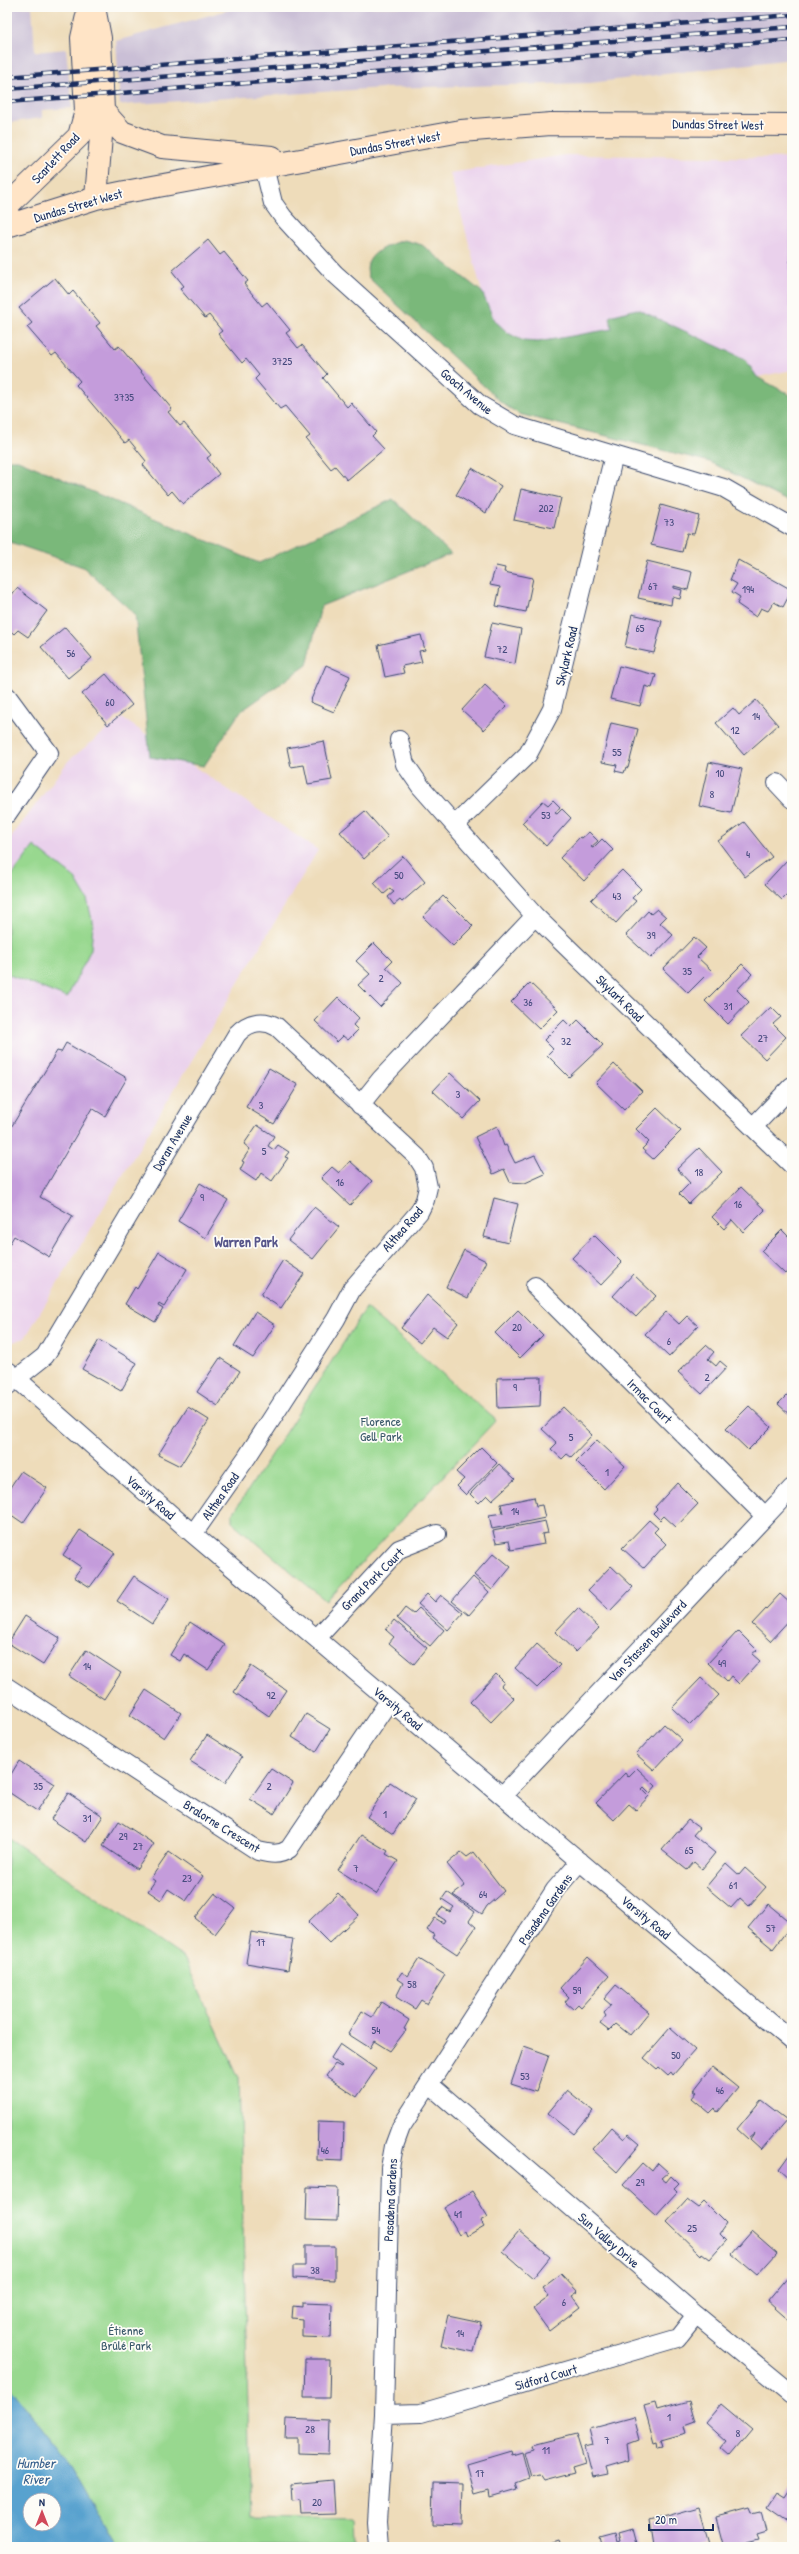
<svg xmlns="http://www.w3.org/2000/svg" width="799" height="2554" font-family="'Patrick Hand',sans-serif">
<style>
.built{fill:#ead1ec}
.industrial{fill:#cabfd6}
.green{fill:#98d88f;stroke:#5a8476}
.forest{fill:#7ab87a;stroke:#4a746c}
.water{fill:#58a2cf;stroke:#3a6896;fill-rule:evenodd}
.building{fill:#c49cdb}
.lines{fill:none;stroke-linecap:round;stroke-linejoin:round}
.street-casing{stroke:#3b496c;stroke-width:20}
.secondary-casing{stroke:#3b496c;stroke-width:24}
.street{stroke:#fff;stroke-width:18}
.secondary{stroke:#ffe4c6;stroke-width:22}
.rail-casing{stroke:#1b2f5e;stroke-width:4.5}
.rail{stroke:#fdfcf7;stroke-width:3;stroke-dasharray:9;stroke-linecap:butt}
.labels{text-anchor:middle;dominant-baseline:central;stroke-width:3.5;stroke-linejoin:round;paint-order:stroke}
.number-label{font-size:11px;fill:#454a7d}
.street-label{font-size:13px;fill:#1b2f5e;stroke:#fdfcf7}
.park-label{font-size:13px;fill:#3a596a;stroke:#fdfcf7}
.neighbourhood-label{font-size:14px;font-weight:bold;fill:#56558a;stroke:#fdfcf7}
.water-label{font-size:14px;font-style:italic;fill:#335d8b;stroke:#fdfcf7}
</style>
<rect width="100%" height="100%" fill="#fdfcf7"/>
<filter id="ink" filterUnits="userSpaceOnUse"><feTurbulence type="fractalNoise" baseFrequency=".025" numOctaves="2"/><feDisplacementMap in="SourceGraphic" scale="8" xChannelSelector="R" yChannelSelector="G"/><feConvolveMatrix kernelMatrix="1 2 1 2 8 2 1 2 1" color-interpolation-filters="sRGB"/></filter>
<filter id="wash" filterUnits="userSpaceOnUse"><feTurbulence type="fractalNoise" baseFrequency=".012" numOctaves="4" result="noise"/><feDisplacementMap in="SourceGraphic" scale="16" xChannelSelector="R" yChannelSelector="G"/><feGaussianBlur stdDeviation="0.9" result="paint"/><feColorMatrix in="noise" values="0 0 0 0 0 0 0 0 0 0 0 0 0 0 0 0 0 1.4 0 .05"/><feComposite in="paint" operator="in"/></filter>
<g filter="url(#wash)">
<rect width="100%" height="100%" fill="#eedcba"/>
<path class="built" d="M566,155L792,158V370L757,377L745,359L610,316L612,329L538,342L524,341L508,333L494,320L482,292L450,173Z
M122,718L318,850L25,1338L7,1344V843L69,760Z"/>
<path class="industrial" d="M7,7H32L35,52L66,49L72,108L42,110V118L7,123Z
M239,7H792V59L590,83L383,88L120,105L116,41Z"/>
<path class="green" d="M34,846L74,877L87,899L93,924L91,949L67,998L7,974V882Z
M366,1308L496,1420L326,1601L232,1522V1515Z
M7,1837L184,1958L239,2078L251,2519L353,2521L354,2547H117L72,2468L7,2383Z"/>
<path class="forest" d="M404,240L422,245L482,292L494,320L508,333L523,341L538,342L612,329L610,316L637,309L745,359L757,377L792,396V503L710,462L519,414L503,404L369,278C360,256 386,245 404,240Z
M7,460H18L259,563L393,499L451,554L321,606L307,665L240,712L204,766L150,757L135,614L83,567L7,541Z"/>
<path class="water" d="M7,2383L72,2468L117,2547H7ZM30,2500H54V2524H30Z"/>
<g id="blocks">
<path class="building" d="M791,196H792V307H789Z
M208,240L220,255L224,252L248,281L244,284L262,306L267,302L290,330L286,333L298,348L302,345L327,374L323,378L347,407L351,403L376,432L372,436L384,449L347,480L335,466L331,469L306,439L310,436L285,406L280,409L255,379L259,375L246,359L242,363L218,334L222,331L209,315L205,318L180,289L184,286L172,271Z
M55,278L69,295L73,291L100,323L96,326L115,349L119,346L172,409L168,412L180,426L184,423L211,455L207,458L219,474L183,504L172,491L168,495L143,465L146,461L129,440L125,443L76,385L80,381L56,353L52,356L27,327L32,323L19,308Z
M472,468L501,486L486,513L456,495Z
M521,489L561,498L554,528L514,520Z
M661,505L699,516L694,534L687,533L682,552L651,545Z
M738,560L792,590L783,607L774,602L768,611L761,608L756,617L737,604L740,597L732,592L737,584L730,580Z
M647,561L692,572L688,590L674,586V588L682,590L680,599L672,597L671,605L638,598Z
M496,566L505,568L504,572L533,578L526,612L496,606L500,587L490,585Z
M17,588L47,611L28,637L18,630L14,634L7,628V601Z
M632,614L662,621L654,653L625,647Z
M492,623L521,629L515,664L484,657Z
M65,627L92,658L68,678L41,647Z
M421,635L425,650L419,651L422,662L402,666L404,673L385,677L378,645Z
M326,665L350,676L334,712L310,702Z
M619,666L656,675L652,688L645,686L640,706L610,699Z
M106,674L132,705L108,725L82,694Z
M485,685L507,706L484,730L462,710Z
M756,700L778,725L744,755L716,723L733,708L739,715Z
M611,723L638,729L628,768L626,767L624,773L615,771L617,765L602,762Z
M324,741L332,780L308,784L304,765L291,767L287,748Z
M709,762L742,769L731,813L699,806Z
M553,800L560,807L555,813L557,814L562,809L571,818L546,846L522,823L543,801L548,805Z
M365,811L388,837L364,859L340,832Z
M744,822L772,857L745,877L718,841Z
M589,832L598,841L591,847L593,848L602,839L613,850L584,881L560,858L580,837L582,838Z
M403,856L425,882L402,902L400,900L394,905L388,897L394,892L390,889L384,894L374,883Z
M787,860L792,865V890L782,900L765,884Z
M622,870L641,889L632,898L636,901L616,923L591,900Z
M443,896L473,926L453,946L423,917Z
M657,909L666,917L660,923L673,935L651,958L626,935L648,911L651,914Z
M694,937L706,948L697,957L711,970L688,993L663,969Z
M374,943L392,961L386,967L403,983L380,1007L358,985L370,974L356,961Z
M742,964L752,974L737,990L749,1002L728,1024L705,1001Z
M530,983L558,1010L539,1029L511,1002Z
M338,997L359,1018L353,1025L358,1030L348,1040L343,1036L337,1042L315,1021Z
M771,1007L781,1017L773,1024L786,1037L765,1059L741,1036Z
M564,1020L571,1027L578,1020L603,1045L569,1077L547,1055L553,1049L544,1040Z
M66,1043L127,1078L105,1116L92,1108L40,1197L73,1216L49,1257L14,1236L7,1248V1134L57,1051L61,1052Z
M614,1064L642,1091L624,1110L596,1083Z
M269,1068L298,1085L274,1124L246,1107Z
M450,1073L480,1101L463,1119L433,1091Z
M657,1108L681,1131L653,1159L642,1149L649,1142L636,1129Z
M257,1125L274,1136L268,1146L274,1150L278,1145L289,1152L285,1157L288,1158L272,1181L261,1173L256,1181L240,1170L244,1162L242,1161L250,1149L244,1144Z
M497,1126L504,1146L506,1145L515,1163L535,1155L545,1174L525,1183L510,1182L504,1169L493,1174L475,1137Z
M699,1148L722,1172L689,1204L679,1194L690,1183L677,1169Z
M350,1161L372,1181L350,1205L321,1178L332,1167L339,1173Z
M200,1183L228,1200L205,1238L178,1221Z
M741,1187L765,1210L743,1232L732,1220L724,1229L712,1217Z
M494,1198L518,1204L508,1243L484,1237Z
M314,1207L339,1227L313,1259L288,1240Z
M782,1230L792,1240V1266L785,1274L761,1251Z
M594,1235L622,1263L601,1285L572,1258Z
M464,1250L486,1261L468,1298L446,1287Z
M159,1252L187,1269L164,1307L159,1304L158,1306L163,1309L155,1322L125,1304L135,1287L137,1289Z
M283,1260L304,1274L281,1308L261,1295Z
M633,1274L656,1296L636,1317L613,1296Z
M427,1295L458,1323L447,1337L433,1327L420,1343L401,1328Z
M518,1310L543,1335L520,1358L495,1333Z
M255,1312L275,1325L253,1358L234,1346Z
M666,1312L679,1324L687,1316L698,1326L669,1357L645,1334Z
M99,1340L137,1363L121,1391L82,1369Z
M706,1345L714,1352L708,1359L716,1366L720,1361L727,1367L702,1394L678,1372Z
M220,1358L240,1371L218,1406L197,1392Z
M541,1377L540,1406L498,1408L497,1378Z
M792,1390V1417L778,1404Z
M749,1406L771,1427L748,1450L726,1429Z
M188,1407L209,1420L180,1466L158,1455Z
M563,1407L592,1435L571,1457L567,1454L562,1459L551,1449L557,1443L542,1429Z
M597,1440L625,1466L604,1489L576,1461Z
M481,1447L497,1463L466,1495L457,1486L464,1479L456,1472Z
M499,1464L515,1479L492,1500L487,1495L479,1503L470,1494Z
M21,1471L47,1488L23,1523L7,1512V1492Z
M677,1483L698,1504L676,1527L664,1516L660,1520L653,1513L657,1509L655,1507Z
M534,1497L536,1506L542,1505L545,1518L492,1529L489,1515L503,1513L501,1504Z
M649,1520L658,1528L654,1532L666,1544L644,1568L622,1548Z
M545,1521L548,1533L542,1534L544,1544L511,1550L509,1541L496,1543L493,1531Z
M80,1530L115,1553L90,1587L74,1577L81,1567L63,1555Z
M494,1553L511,1567L492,1590L474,1575Z
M611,1566L633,1587L610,1611L588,1590Z
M134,1576L169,1599L152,1624L117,1601Z
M473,1577L489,1592L469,1615L452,1601Z
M427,1594L435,1602L441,1595L463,1613L448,1630L418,1604Z
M780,1594L792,1605V1617L770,1641L752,1624Z
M405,1608L413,1614L419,1608L444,1630L430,1646L397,1618Z
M578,1608L599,1628L576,1652L555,1632Z
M25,1616L60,1638L43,1665L8,1643Z
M394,1620L427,1648L414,1664L389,1643L394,1637L386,1630Z
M190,1622L225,1645L208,1670L184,1654L180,1661L170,1655Z
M738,1631L757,1650L752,1654L760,1661L739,1684L731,1676L727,1681L708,1663Z
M537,1644L560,1665L537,1688L515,1668Z
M86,1650L121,1673L104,1699L69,1676Z
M251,1666L286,1690L269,1716L234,1692Z
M496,1674L504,1682L501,1686L514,1698L491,1722L470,1702Z
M701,1678L719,1695L690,1725L672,1708Z
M146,1690L181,1713L164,1738L130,1715Z
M306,1714L330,1729L316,1752L292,1737Z
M664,1724L682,1740L654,1770L636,1754Z
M207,1735L242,1757L225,1783L190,1761Z
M19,1761L55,1784L37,1811L7,1791V1781Z
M637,1768L656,1786L650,1793L644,1787L642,1789L649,1796L636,1810L629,1804L614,1820L596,1803L625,1773L628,1777Z
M271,1769L293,1783L274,1814L250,1799Z
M390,1782L416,1799L393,1834L367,1817Z
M68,1793L103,1816L86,1842L51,1819Z
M688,1820L699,1828L693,1835L715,1853L702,1869L694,1862L687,1870L662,1850Z
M119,1821L154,1844L137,1869L103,1846Z
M361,1835L388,1851L386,1854L398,1861L376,1894L338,1870Z
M169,1852L203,1876L186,1901L168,1889L161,1900L148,1891L155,1881L151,1878Z
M461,1852L467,1857L474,1852L504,1891L487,1906L482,1914L453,1895L465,1886L447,1864Z
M726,1863L739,1875L745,1868L766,1887L749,1906L740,1898L731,1908L706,1887Z
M447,1892L475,1912L469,1921L476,1927L457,1954L433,1938L435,1935L427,1930L435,1918L443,1923L445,1920L437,1915L442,1907L450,1912L454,1907L442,1899Z
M215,1893L235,1908L215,1934L195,1918Z
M338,1893L359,1915L329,1943L308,1922Z
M768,1904L792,1924L773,1949L748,1928Z
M251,1932L293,1939L288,1970L246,1963Z
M588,1957L609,1976L581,2007L578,2004L573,2009L565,2002L569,1997L560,1988Z
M419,1959L445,1975L427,2004L421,2000L415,2009L396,1997L403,1983L397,1979L402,1972L408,1976Z
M616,1985L649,2012L630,2035L616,2024L609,2031L600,2024L606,2016L604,2013L611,2005L604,1999Z
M381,2002L409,2020L404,2029L406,2030L390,2051L374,2041L370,2048L348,2034L362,2011L372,2017Z
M670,2028L695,2050L673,2075L671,2072L668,2075L659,2067L657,2069L644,2058Z
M340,2044L376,2069L357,2097L326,2076L335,2064L341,2067L342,2066L331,2058Z
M524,2046L549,2055L536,2092L511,2084Z
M712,2067L738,2088L718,2112L715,2108L710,2113L692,2098L697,2092L694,2090Z
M567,2090L593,2111L574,2134L548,2113Z
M761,2100L787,2120L761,2150L750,2140L755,2133L748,2139L737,2129Z
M318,2121L344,2122L343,2161L317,2160Z
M611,2127L624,2139L628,2134L640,2144L617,2172L592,2149Z
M792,2151V2181L779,2169Z
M643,2163L652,2171L658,2163L668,2172L661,2178L666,2182L671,2176L679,2184L674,2189L677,2192L656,2215L623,2185Z
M307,2187L338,2188L337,2221L306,2220Z
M472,2191L488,2217L481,2221L484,2226L467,2236L465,2231L459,2234L444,2208Z
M687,2200L698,2208L704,2202L726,2224L719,2234L726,2241L710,2259L702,2253L701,2255L667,2222Z
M519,2231L550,2257L533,2278L502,2251Z
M752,2231L777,2253L757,2275L732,2254Z
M305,2246H335V2280L293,2278V2266H305Z
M561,2274L578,2292L572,2296L580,2307L549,2331L533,2309L549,2297L542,2288Z
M788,2276L792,2280V2323L767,2301Z
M302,2303L332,2304L331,2338L302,2337V2319L292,2318L293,2306L302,2307Z
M448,2315L481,2322L474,2352L441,2345Z
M305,2359H330L329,2398H304Z
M689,2401L695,2422L684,2426L686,2433L661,2440L663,2446L658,2447L657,2441L654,2442L644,2406L655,2403L657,2410Z
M721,2404L752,2430L730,2456L721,2448L726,2442L705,2423Z
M633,2417L639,2440L628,2444L630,2460L606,2467L608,2474L593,2477L585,2447L593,2445L589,2429Z
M286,2419L329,2421L328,2454L298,2453V2438H285Z
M576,2434L585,2463L572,2467L574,2473L544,2481L540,2475L531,2477L524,2452L534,2449L533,2445Z
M511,2451L512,2455L522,2452L529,2478L516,2483L518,2489L490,2497L489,2490L475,2494L467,2464Z
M333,2480L335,2514L301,2515L300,2500L292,2501L291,2484Z
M434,2482L463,2483L462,2526L433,2525Z
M792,2484V2525L766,2507L775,2493L783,2498Z
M699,2507L709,2542L699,2545L700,2547H653L649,2521Z
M750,2508L752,2513L761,2511L766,2531L756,2534L758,2539L724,2547L716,2517Z
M633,2528L638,2547H596L603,2545L601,2537L616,2533L618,2541L621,2540L619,2532Z
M559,2542L561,2547H543Z"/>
</g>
</g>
<g filter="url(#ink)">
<use href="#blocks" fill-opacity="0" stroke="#3b496c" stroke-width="1"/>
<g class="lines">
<defs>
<path id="street" d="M264,167L273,203L283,217L335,274L480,405L514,425L724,488L792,527
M7,696L49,753L7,814
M399,740L405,764L421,787L535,916L792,1165
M777,783L792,799
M456,824L528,754L552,709L614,455
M360,1105L381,1079L535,916
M753,1127L792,1086
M535,1286L765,1516
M8,1371L193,1534L792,2041
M7,1386L45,1356L237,1034C248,1022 263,1019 277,1027L417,1157L424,1168L428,1187L425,1200L419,1212L352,1289L336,1319L247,1457L193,1534
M318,1637L399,1549L437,1534
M7,1687L258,1851C270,1854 279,1856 289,1849L389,1701
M503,1795L792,1488
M429,2084L696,2315L792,2394
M384,2414L421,2413L678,2338L696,2315
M379,2547L377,2522L384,2414L390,2168L394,2146L401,2127L555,1890L580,1861"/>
<path id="secondary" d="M94,7L100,38L103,111L96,198
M103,111L122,132L162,147L272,157
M7,206L79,136L86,111L82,38L89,7
M7,226L96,198L125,192L461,131L551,124L792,125"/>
</defs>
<use href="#street" class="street-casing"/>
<use href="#secondary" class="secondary-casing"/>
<use href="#street" class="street"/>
<use href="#secondary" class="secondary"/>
<defs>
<path id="rail" d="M7,77L792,15
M7,89L792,27
M7,102L792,40"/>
</defs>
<use href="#rail" class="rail-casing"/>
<use href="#rail" class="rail"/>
</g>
</g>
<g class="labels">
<g class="number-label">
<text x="282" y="361">3725</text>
<text x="124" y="397">3735</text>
<text x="546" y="508">202</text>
<text x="669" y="522">73</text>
<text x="653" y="586">67</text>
<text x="748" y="589">194</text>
<text x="640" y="628">65</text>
<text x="502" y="649">72</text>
<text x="71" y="653">56</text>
<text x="110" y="702">60</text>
<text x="756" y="716">14</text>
<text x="735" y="730">12</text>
<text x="617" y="752">55</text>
<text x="720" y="773">10</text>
<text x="712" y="794">8</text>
<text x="546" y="815">53</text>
<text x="748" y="854">4</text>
<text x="399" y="875">50</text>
<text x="617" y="896">43</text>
<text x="651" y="935">39</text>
<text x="687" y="971">35</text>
<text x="381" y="978">2</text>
<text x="528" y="1002">36</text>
<text x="728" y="1006">31</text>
<text x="763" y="1038">27</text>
<text x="566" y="1041">32</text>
<text x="458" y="1094">3</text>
<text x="261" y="1105">3</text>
<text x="264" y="1151">5</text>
<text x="699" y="1172">18</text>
<text x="340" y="1182">16</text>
<text x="202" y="1197">9</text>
<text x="738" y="1204">16</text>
<text x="517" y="1327">20</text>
<text x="669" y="1341">6</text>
<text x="707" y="1377">2</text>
<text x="515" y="1387">9</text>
<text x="571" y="1437">5</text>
<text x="607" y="1472">1</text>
<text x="515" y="1511">14</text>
<text x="722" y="1663">49</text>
<text x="87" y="1666">14</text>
<text x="271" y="1695">92</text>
<text x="38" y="1786">35</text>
<text x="269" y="1786">2</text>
<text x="385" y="1814">1</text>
<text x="87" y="1818">31</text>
<text x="123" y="1836">29</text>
<text x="138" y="1846">27</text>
<text x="689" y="1850">65</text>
<text x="356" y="1868">7</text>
<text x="187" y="1878">23</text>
<text x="733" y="1885">61</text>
<text x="483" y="1894">64</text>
<text x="771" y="1928">57</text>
<text x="261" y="1942">17</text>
<text x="412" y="1984">58</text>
<text x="577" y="1990">59</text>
<text x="376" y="2030">54</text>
<text x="676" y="2055">50</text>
<text x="525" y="2076">53</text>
<text x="720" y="2090">46</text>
<text x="325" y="2150">46</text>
<text x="640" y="2182">29</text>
<text x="458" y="2214">41</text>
<text x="692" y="2228">25</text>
<text x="315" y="2270">38</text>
<text x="564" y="2302">6</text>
<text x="460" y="2333">14</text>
<text x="669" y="2417">1</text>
<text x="310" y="2429">28</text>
<text x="738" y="2433">8</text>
<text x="607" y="2440">7</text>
<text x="546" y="2450">11</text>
<text x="480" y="2473">17</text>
<text x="317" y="2502">20</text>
</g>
<g class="street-label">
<text transform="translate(718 124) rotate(1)">Dundas Street West</text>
<text transform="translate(395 143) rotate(-10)">Dundas Street West</text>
<text transform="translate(55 158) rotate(-47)">Scarlett Road</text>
<text transform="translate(78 205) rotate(-16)">Dundas Street West</text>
<text transform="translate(467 391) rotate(40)">Gooch Avenue</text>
<text transform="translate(566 656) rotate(-77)">Skylark Road</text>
<text transform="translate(620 998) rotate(44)">Skylark Road</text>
<text transform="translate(172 1142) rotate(-59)">Doran Avenue</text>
<text transform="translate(402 1229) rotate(-49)">Althea Road</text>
<text transform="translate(650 1401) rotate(45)">Irmac Court</text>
<text transform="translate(220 1496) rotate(-55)">Althea Road</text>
<text transform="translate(151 1497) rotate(41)">Varsity Road</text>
<text transform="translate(372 1579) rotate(-45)">Grand Park Court</text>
<text transform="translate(647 1641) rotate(-47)">Van Stassen Boulevard</text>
<text transform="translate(398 1708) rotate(40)">Varsity Road</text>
<text transform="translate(222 1826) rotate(32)">Bralorne Crescent</text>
<text transform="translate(545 1909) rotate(-55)">Pasadena Gardens</text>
<text transform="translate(646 1917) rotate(40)">Varsity Road</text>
<text transform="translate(390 2200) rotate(-87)">Pasadena Gardens</text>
<text transform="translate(609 2240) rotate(41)">Sun Valley Drive</text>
<text transform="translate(546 2377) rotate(-16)">Sidford Court</text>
</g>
<g class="park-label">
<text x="381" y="1421">Florence<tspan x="381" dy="15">Gell Park</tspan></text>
<text x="126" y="2330">Étienne<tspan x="126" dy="15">Brûlé Park</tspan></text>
</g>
<g class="neighbourhood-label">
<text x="246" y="1241">Warren Park</text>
</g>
<g class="water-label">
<text x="36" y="2462">Humber<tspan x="36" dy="16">River</tspan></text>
</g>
</g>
<rect width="799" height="2554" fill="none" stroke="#fdfcf7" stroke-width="24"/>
<g transform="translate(42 2512)"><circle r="19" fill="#fdfcf7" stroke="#a3aaba"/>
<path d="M0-3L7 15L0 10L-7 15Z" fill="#d1495b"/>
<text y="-6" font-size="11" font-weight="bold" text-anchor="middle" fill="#1b2f5e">N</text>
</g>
<path d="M649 2524v6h64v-6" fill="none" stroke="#1b2f5e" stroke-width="2"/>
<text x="655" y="2524" font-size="12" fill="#1b2f5e" stroke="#fdfcf7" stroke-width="3" paint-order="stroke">20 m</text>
</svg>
